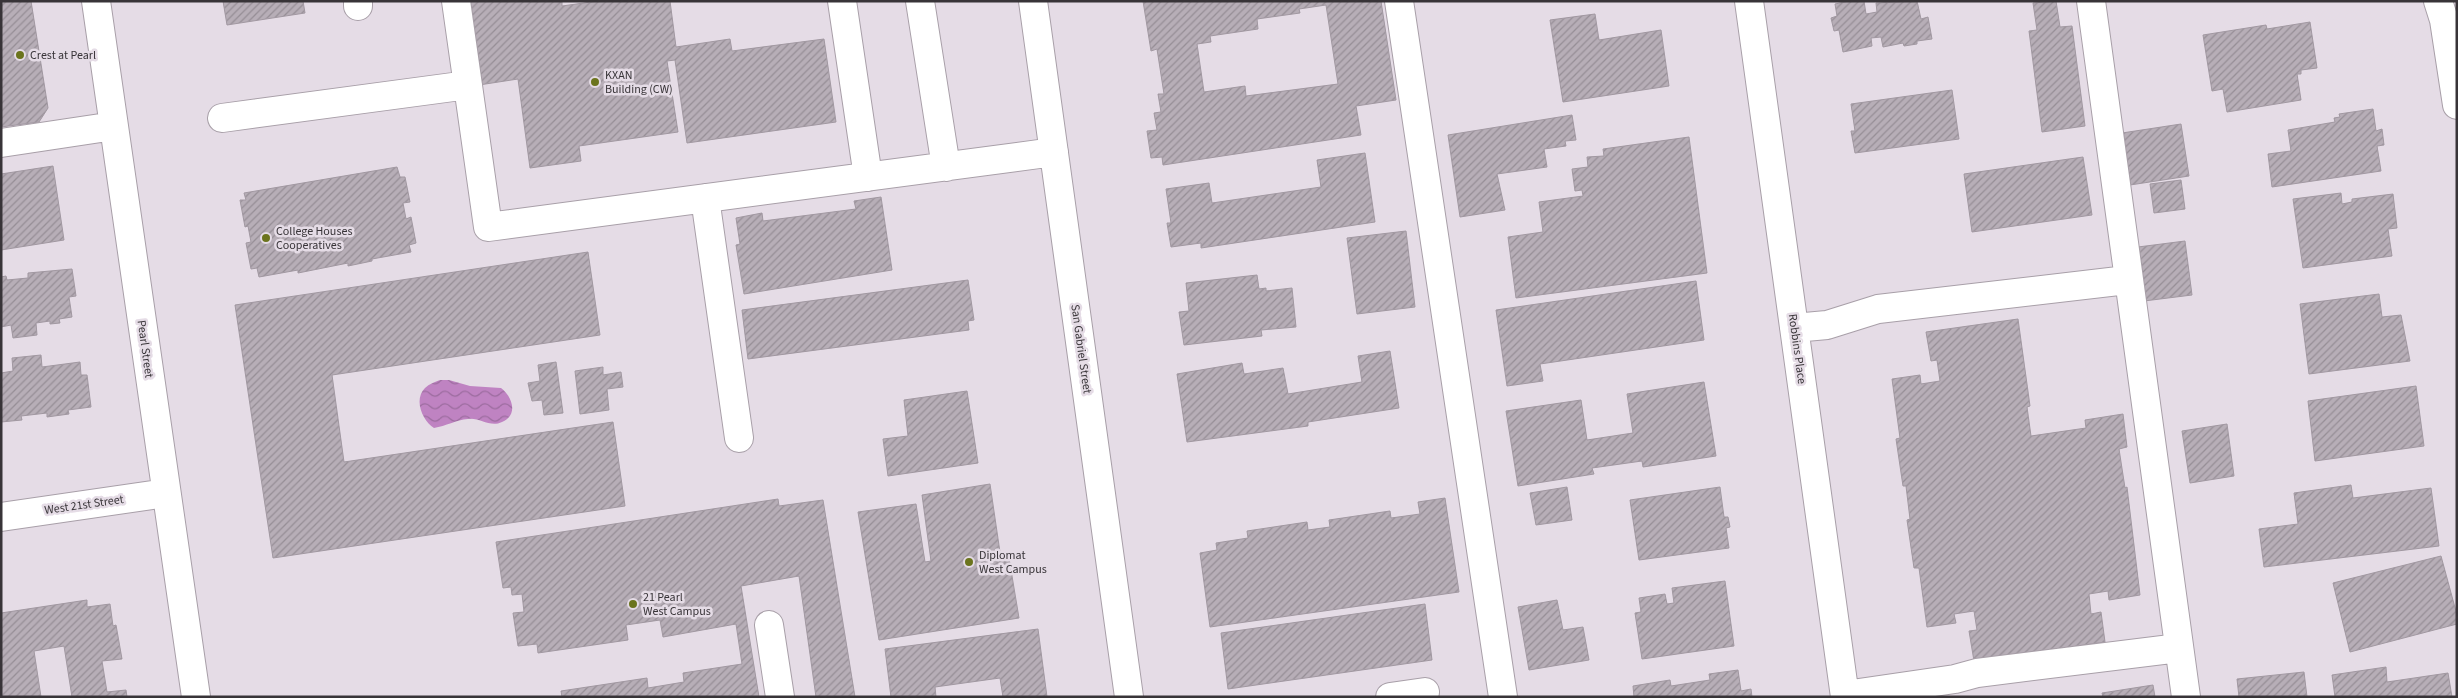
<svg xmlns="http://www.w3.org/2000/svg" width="2458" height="698" font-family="'Source Sans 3',sans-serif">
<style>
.water{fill:url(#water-waves)}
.building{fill:url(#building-hatch);stroke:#a198a1;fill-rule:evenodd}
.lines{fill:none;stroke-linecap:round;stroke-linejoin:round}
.minor-casing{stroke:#a89fa8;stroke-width:30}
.minor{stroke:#fff;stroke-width:28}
.poi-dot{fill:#6b741d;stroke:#e5dce6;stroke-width:2}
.labels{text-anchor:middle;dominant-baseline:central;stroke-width:5;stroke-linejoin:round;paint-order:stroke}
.poi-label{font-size:12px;fill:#383438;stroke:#e5dce6;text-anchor:start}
.street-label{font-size:12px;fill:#383438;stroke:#e5dce6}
</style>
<defs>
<pattern id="water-waves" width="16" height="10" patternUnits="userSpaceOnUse" patternTransform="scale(1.25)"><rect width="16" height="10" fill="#bf83c2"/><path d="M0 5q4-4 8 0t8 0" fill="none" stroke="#9c6c9f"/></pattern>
<pattern id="building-hatch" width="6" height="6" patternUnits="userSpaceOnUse" patternTransform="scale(1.25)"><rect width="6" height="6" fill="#b7aeb7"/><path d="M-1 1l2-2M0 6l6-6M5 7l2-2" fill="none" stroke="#968e96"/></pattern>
</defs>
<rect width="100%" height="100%" fill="#e5dce6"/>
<path class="water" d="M440,380H449L470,386L501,388C512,396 519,415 502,422C490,428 479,417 468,419C456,420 446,426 434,428C423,421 413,400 425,388C429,384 435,382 440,380Z"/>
<path class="building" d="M1,1H31L48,108L39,122L1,127Z
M223,1H303L305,13L227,25Z
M467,1H562V6L598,1H670L676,47L730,39L732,51L824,39L836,122L687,143L675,60L667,61L678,132L579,146L581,161L530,168L518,79L479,85Z
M1143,1H1381L1396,100L1356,106L1361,135L1163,165L1162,157L1151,158L1147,131L1157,130L1154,113L1161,112L1158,94H1164L1157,49L1151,51ZM1326,5L1338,84L1246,96L1245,86L1204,92L1197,44L1211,42L1210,36L1258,29L1257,19L1300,13L1299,9Z
M1849,1H1864L1866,14L1877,12L1876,3L1917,1L1921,19L1928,17L1932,39L1917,41V44L1904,46L1903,43L1883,47L1881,37L1871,38L1872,46L1843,52L1839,30L1834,31L1831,18L1837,16L1835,4Z
M2056,1L2060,27L2072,26L2085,126L2042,132L2029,31L2037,30L2033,3Z
M1595,14L1599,40L1661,30L1669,86L1563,102L1550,20Z
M2310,22L2317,68L2301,70V74H2297L2301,100L2227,112L2223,89L2212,91L2203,35L2266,25L2267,29Z
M1952,90L1959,139L1855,153L1851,131H1855L1851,104Z
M2373,109L2376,131L2382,129L2384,145L2377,146L2381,171L2272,187L2268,154L2291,151L2288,130L2335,122L2334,118L2340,117L2339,114Z
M1572,115L1576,140L1565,141L1566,146L1544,149L1547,167L1497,174L1505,210L1460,217L1448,135Z
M2181,124L2189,176L2130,185L2122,133Z
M1689,137L1707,273L1516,298L1508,237L1543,232L1539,202L1583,196L1582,190L1575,191L1572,169L1588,167L1587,157L1604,156L1603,149Z
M1365,153L1375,222L1201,248V243L1171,247L1167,223H1171L1166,189L1209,183L1212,203L1321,187L1317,160Z
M2083,157L2092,215L1972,232L1964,174Z
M53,166L64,240L1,250V174Z
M397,167L400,177H405L410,202L403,203L406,219L411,217L416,243L409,245L411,252L372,259V261L348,266V263L298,273V270L259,277L257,268L251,269L246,243L251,242L248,226L245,227L240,200H246L244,193Z
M2181,180L2185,209L2154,213L2150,184Z
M2341,193L2342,204L2352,202V199L2393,194L2397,228L2388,229L2392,256L2303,268L2293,199Z
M881,197L892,270L744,294L736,245L740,244L736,218L762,213L763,221L856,209L854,201Z
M1406,231L1415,307L1357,314L1347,238Z
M2185,241L2192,295L2144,301L2138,247Z
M588,252L600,335L332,375L344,462L613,422L625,506L273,558L235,305Z
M72,269L76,296L69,297L72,317L59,319L60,323L50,324V321L36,323L37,335L13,338L11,325L1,327V277L6,276L7,280L28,278V273Z
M1257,275L1259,289L1266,288V291L1292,288L1296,327L1261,330L1262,336L1184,345L1179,312L1189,311L1186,283Z
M968,280L974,320L968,321L969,330L748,359L742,310Z
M1696,281L1704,340L1540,364L1543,381L1507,386L1496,310Z
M2379,294L2382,317L2401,315L2410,361L2309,374L2300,304Z
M2018,319L2030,406L2027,407L2031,436L2086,428L2085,420L2123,414L2127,447L2119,449L2125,488L2127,487L2140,595L2109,600L2108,591L2089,594L2091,614L2101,612L2105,642L1974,661L1969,631L1977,630L1974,611L1954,614L1956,623L1927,627L1919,568H1914L1907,520L1910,519L1906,486H1903L1896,439L1900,438L1892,379L1920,375L1921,384L1940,381L1937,360L1931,361L1926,332Z
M1390,351L1399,408L1308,422V426L1187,442L1177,374L1242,363L1244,374L1283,368L1288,394L1362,382L1358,356Z
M41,355L42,367L80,362L81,375H87L91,407L68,410L69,414L47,417V413L21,416L22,420L1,422V373L13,371L12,358Z
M556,362L563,413L544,415L542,400L532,401L528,383L540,381L538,365Z
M603,367V375L621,372L623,387L607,389L609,410L580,414L575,371Z
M1704,382L1716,456L1643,467L1642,461L1592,468L1594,474L1518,486L1506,411L1581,400L1587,440L1633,433L1627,394Z
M2416,386L2424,446L2315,461L2308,401Z
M967,391L978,463L888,476L883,439L908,436L904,400Z
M2227,424L2234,476L2190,483L2182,431Z
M990,484L1001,559L1009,558L1019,618L879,640L858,512L916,504L925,562L931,561L922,495Z
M2351,485L2353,498L2431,488L2439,546L2264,567L2259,529L2298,524L2294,493Z
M1567,487L1572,520L1536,525L1530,493Z
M1720,487L1724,517H1728L1730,527L1726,528L1729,548L1639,560L1630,500Z
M1445,498L1459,592L1210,627L1200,553L1217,550L1216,543L1248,538L1247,531L1307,522L1308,530L1330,527L1329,520L1390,511L1391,518L1420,514L1418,502Z
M778,499L779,506L823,500L855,697H816L799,576L741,586L759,697H562L561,691L647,678L648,688L684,682L683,673L742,664L736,624L663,637L660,620L626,625L628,640L538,653L537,644L518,646L513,613L524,612L522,594L512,595L511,587L503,588L496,542Z
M2441,556L2457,615V624L2350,652L2333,583Z
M1725,581L1734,646L1642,659L1635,613L1641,612L1639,598L1665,594L1667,604L1674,603L1672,588Z
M87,600V607L110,604L113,626L116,625L122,659L102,661L107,692L126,690L127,697H72L64,646L34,651L41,697H1V613Z
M1557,600L1563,630L1583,627L1589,660L1529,670L1518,607Z
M1425,604L1432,660L1228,689L1221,633Z
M1038,629L1047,697H1003L1000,678L935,687L936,697H891L885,649Z
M2386,667L2387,682L2448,673L2452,697H2335L2332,675Z
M1738,670L1741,691L1751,689L1752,697H1634L1633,686L1670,680L1671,686L1710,680L1709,674Z
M2304,672L2307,697H2239L2237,679Z
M2153,685L2155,697H2103L2102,693Z"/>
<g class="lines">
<defs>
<path id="minor" d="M96,1L196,697
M358,1V6
M456,1L488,227L1054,152
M842,1L868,177
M920,1L946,167
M1033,1L1129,697
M1399,1L1503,697
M1749,1L1845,697
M2091,1L2186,697
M2438,1L2444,20L2457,105
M222,118L468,85
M1,143L114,126
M705,198L739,438
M1794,328L1827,325L1878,309L2127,280
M1,517L166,493
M769,625L780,697
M1845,695L1955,679L1977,673L2179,648
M1390,697L1425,692"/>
</defs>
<use href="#minor" class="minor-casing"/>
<use href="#minor" class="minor"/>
</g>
<g class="poi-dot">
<circle cx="20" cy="55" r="5"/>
<circle cx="595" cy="82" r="5"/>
<circle cx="266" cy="238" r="5"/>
<circle cx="969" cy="562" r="5"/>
<circle cx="633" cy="604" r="5"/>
</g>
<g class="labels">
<g class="poi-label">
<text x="30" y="55">Crest at Pearl</text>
<text x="605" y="75">KXAN<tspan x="605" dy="14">Building (CW)</tspan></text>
<text x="276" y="231">College Houses<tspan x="276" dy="14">Cooperatives</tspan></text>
<text x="979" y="555">Diplomat<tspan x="979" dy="14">West Campus</tspan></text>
<text x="643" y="597">21 Pearl<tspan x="643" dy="14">West Campus</tspan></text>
</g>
<g class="street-label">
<text transform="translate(145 349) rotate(82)">Pearl Street</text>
<text transform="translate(1081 349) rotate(82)">San Gabriel Street</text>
<text transform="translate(1797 349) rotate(82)">Robbins Place</text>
<text transform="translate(84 505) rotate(-8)">West 21st Street</text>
</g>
</g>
<rect width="2458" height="698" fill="none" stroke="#383438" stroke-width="5"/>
</svg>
